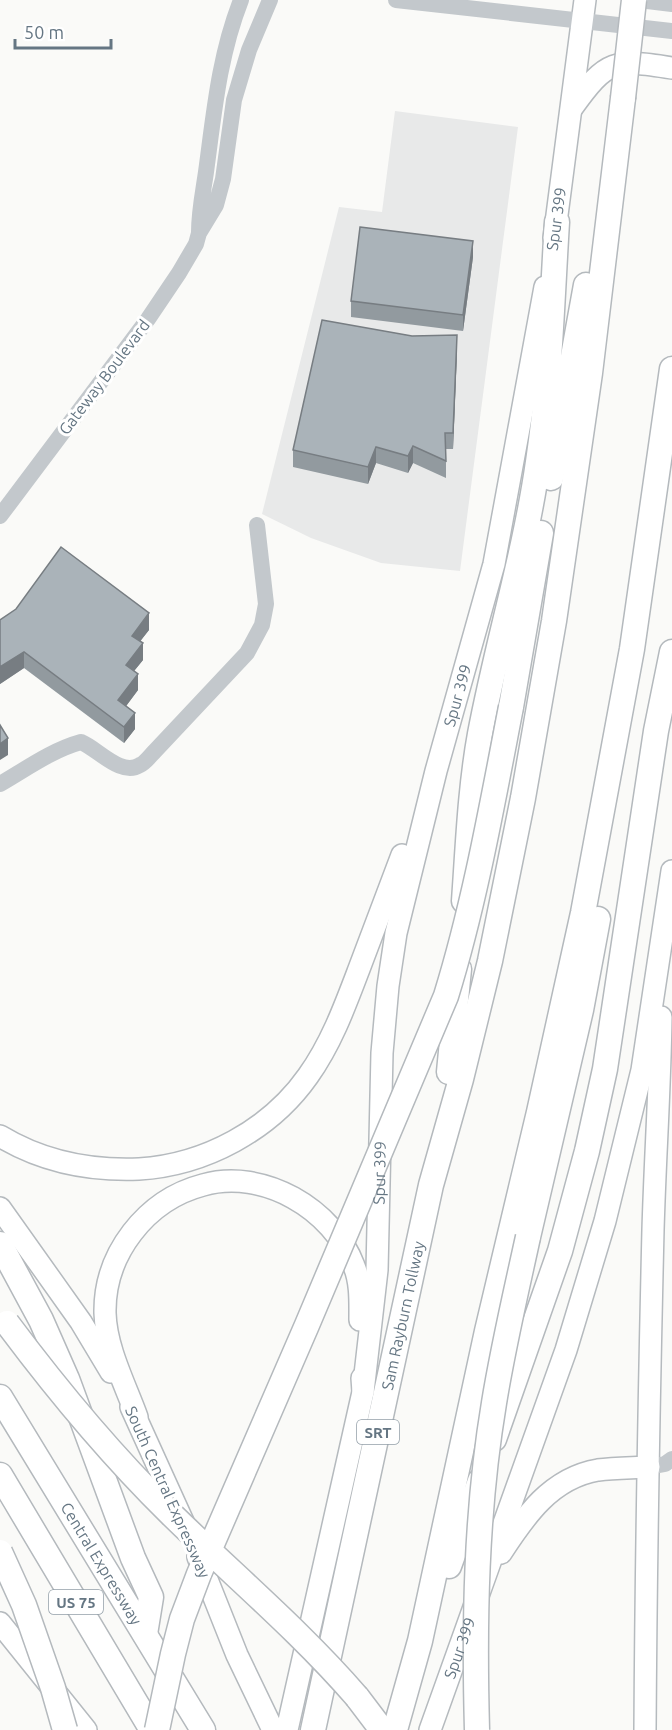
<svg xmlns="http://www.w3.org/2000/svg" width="672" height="1730" font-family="Ubuntu,sans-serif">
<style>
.built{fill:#e8e9e9}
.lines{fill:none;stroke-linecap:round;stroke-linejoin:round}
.major-casing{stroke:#b5babe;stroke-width:24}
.highway-casing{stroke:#b4b9bd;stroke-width:27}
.minor{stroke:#c3c8cc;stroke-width:16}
.major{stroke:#fff;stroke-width:21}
.highway{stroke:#fff;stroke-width:24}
.highway-bridge-casing{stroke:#b4b9bd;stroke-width:27;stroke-linecap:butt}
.highway-bridge{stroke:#fff;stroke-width:24}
.wall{fill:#929a9f}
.shaded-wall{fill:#777d82}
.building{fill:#aab3b9;stroke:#777d82;stroke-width:1.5}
.labels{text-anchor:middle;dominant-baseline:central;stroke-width:6;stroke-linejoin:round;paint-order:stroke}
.shield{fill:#fff;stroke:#939fa8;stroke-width:1.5}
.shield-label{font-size:15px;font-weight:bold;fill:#657683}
.street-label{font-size:16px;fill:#657683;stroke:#fff}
</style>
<rect width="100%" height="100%" fill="#fafaf8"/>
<path class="built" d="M395,111L518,127L460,571L381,563L311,538L262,514L339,207L382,212Z"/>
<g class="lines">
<defs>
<g id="major">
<path d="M572,108C607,59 614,59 672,68"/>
<path d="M554,238L585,0"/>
<path d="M0,1136C43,1162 89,1171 139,1169C205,1165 270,1130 308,1076C331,1044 345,1006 359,969C373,931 388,893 402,855"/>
<path d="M0,1208L81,1322L111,1372"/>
<path id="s1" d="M363,1392L377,1270L382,1053L388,986L396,933L436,771L494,564L545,287"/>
<path d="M131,1407L185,1526"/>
<path d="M137,1417C125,1384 106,1348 105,1313C104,1254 146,1200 203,1185C263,1168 333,1209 354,1266C361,1283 360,1302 360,1320"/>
<path d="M501,1553C525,1516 551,1478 598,1470C614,1468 632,1468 649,1467"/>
<path d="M198,1557L237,1655L273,1730"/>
<path d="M0,1623L86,1730"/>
<path d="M287,1730L363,1392L362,1378"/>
<path id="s2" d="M430,1730L566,1350L605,1221L642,1070L672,871"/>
<path d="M645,1730C646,1563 649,1397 653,1230C655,1159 660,1088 661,1017"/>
</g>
<g id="highway">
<path d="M551,478L586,285"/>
<path d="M511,707L541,533"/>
<path d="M464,901C468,846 470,789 480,734C497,643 525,554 538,462C550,383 552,302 557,222"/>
<path d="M449,1072L459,969"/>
<path d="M528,1237L581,1010L598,919"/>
<path d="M0,1244L41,1320L67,1379L133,1558L151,1597L145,1634"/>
<path id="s3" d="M0,1397L203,1730"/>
<path d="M494,1439L560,1251L587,1151L605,1069L656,731L672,652"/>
<path d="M0,1475L152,1730"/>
<path d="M449,1566L480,1481"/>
<path d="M357,1697L382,1730"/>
<path id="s4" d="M313,1730L431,1185L461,1079L490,961L523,798L554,621L590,373L623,98"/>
<path d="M395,1730L420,1641L487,1331L539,1112L583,913L632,649L672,369"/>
</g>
</defs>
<use href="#major" class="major-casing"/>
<use href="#highway" class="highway-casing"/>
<path class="minor" d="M396,0L672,31
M639,0L672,4
M199,232C199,211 203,193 206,172C214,113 219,56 241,0
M0,516L148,319L179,273L196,244L199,233L216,205L223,179L234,100L249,50L270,0
M0,784C26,769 52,750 81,742C98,749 121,777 140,765C145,763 150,756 154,752L247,653L262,625L266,604L257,525
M649,1467L665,1464L672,1459"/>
<use href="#major" class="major"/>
<use href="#highway" class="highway"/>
<defs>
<path id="highway-bridge" d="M623,98L634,0
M7,1323C57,1390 111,1455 171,1514C233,1575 300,1631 357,1697
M0,1552L24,1605L53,1688L65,1730
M157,1730L173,1654L182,1619L199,1574L307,1325L446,996C475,902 492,805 511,707
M477,1730C474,1621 476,1511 494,1403C503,1347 516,1292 528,1237"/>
</defs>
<use href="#highway-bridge" class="highway-bridge-casing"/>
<use href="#highway-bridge" class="highway-bridge"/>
</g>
<path class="wall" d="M473,257L463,331L351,317V301Z
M457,351L453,449H446V478L413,463L408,473L376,463L368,484L293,467V450Z
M0,620L149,630L140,641L143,660L134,671L138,690L126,706L135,729L124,743L24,668L0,684Z"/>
<path class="shaded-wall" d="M473,241V257L463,331V315Z
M457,335V351L453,449V433Z
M413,446V463L408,473V456Z
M376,447V463L368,484V467Z
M149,613V630L132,652V636Z
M143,643V660L126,681V665Z
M24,652V668L0,684V667Z
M138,674V690L118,717V700Z
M135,713V729L124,743V727Z
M8,738V755L0,760V744Z"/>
<path class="building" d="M360,227L473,241L463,315L351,301Z
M322,320L412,336L457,335L453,433H445L446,461L413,446L408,456L376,447L368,467L293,450Z
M61,547L149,613L132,636L143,643L126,665L138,674L118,700L135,713L124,727L24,652L0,667V620L16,609Z
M0,725L8,738L0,744Z"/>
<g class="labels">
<g class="shield">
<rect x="357" y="1420" width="42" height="24" rx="4.5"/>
<rect x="49" y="1590" width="54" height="24" rx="4.5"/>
</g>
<g class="shield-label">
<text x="378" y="1432">SRT</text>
<text x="76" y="1602">US 75</text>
</g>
<g class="street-label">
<text transform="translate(556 219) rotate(-82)">Spur 399</text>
<text transform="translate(104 377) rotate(-53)">Gateway Boulevard</text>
<text stroke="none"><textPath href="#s1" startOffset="706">Spur 399</textPath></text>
<text stroke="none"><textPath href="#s1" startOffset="220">Spur 399</textPath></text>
<text stroke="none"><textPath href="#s4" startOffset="424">Sam Rayburn Tollway</textPath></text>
<text transform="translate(168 1492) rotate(66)">South Central Expressway</text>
<text stroke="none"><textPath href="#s3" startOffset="195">Central Expressway</textPath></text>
<text stroke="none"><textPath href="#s2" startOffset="87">Spur 399</textPath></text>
</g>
</g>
<path d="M15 39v9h96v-9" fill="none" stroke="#657683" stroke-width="3"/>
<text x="24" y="39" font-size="18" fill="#657683" stroke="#ffffff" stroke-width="4.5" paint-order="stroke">50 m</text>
</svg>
